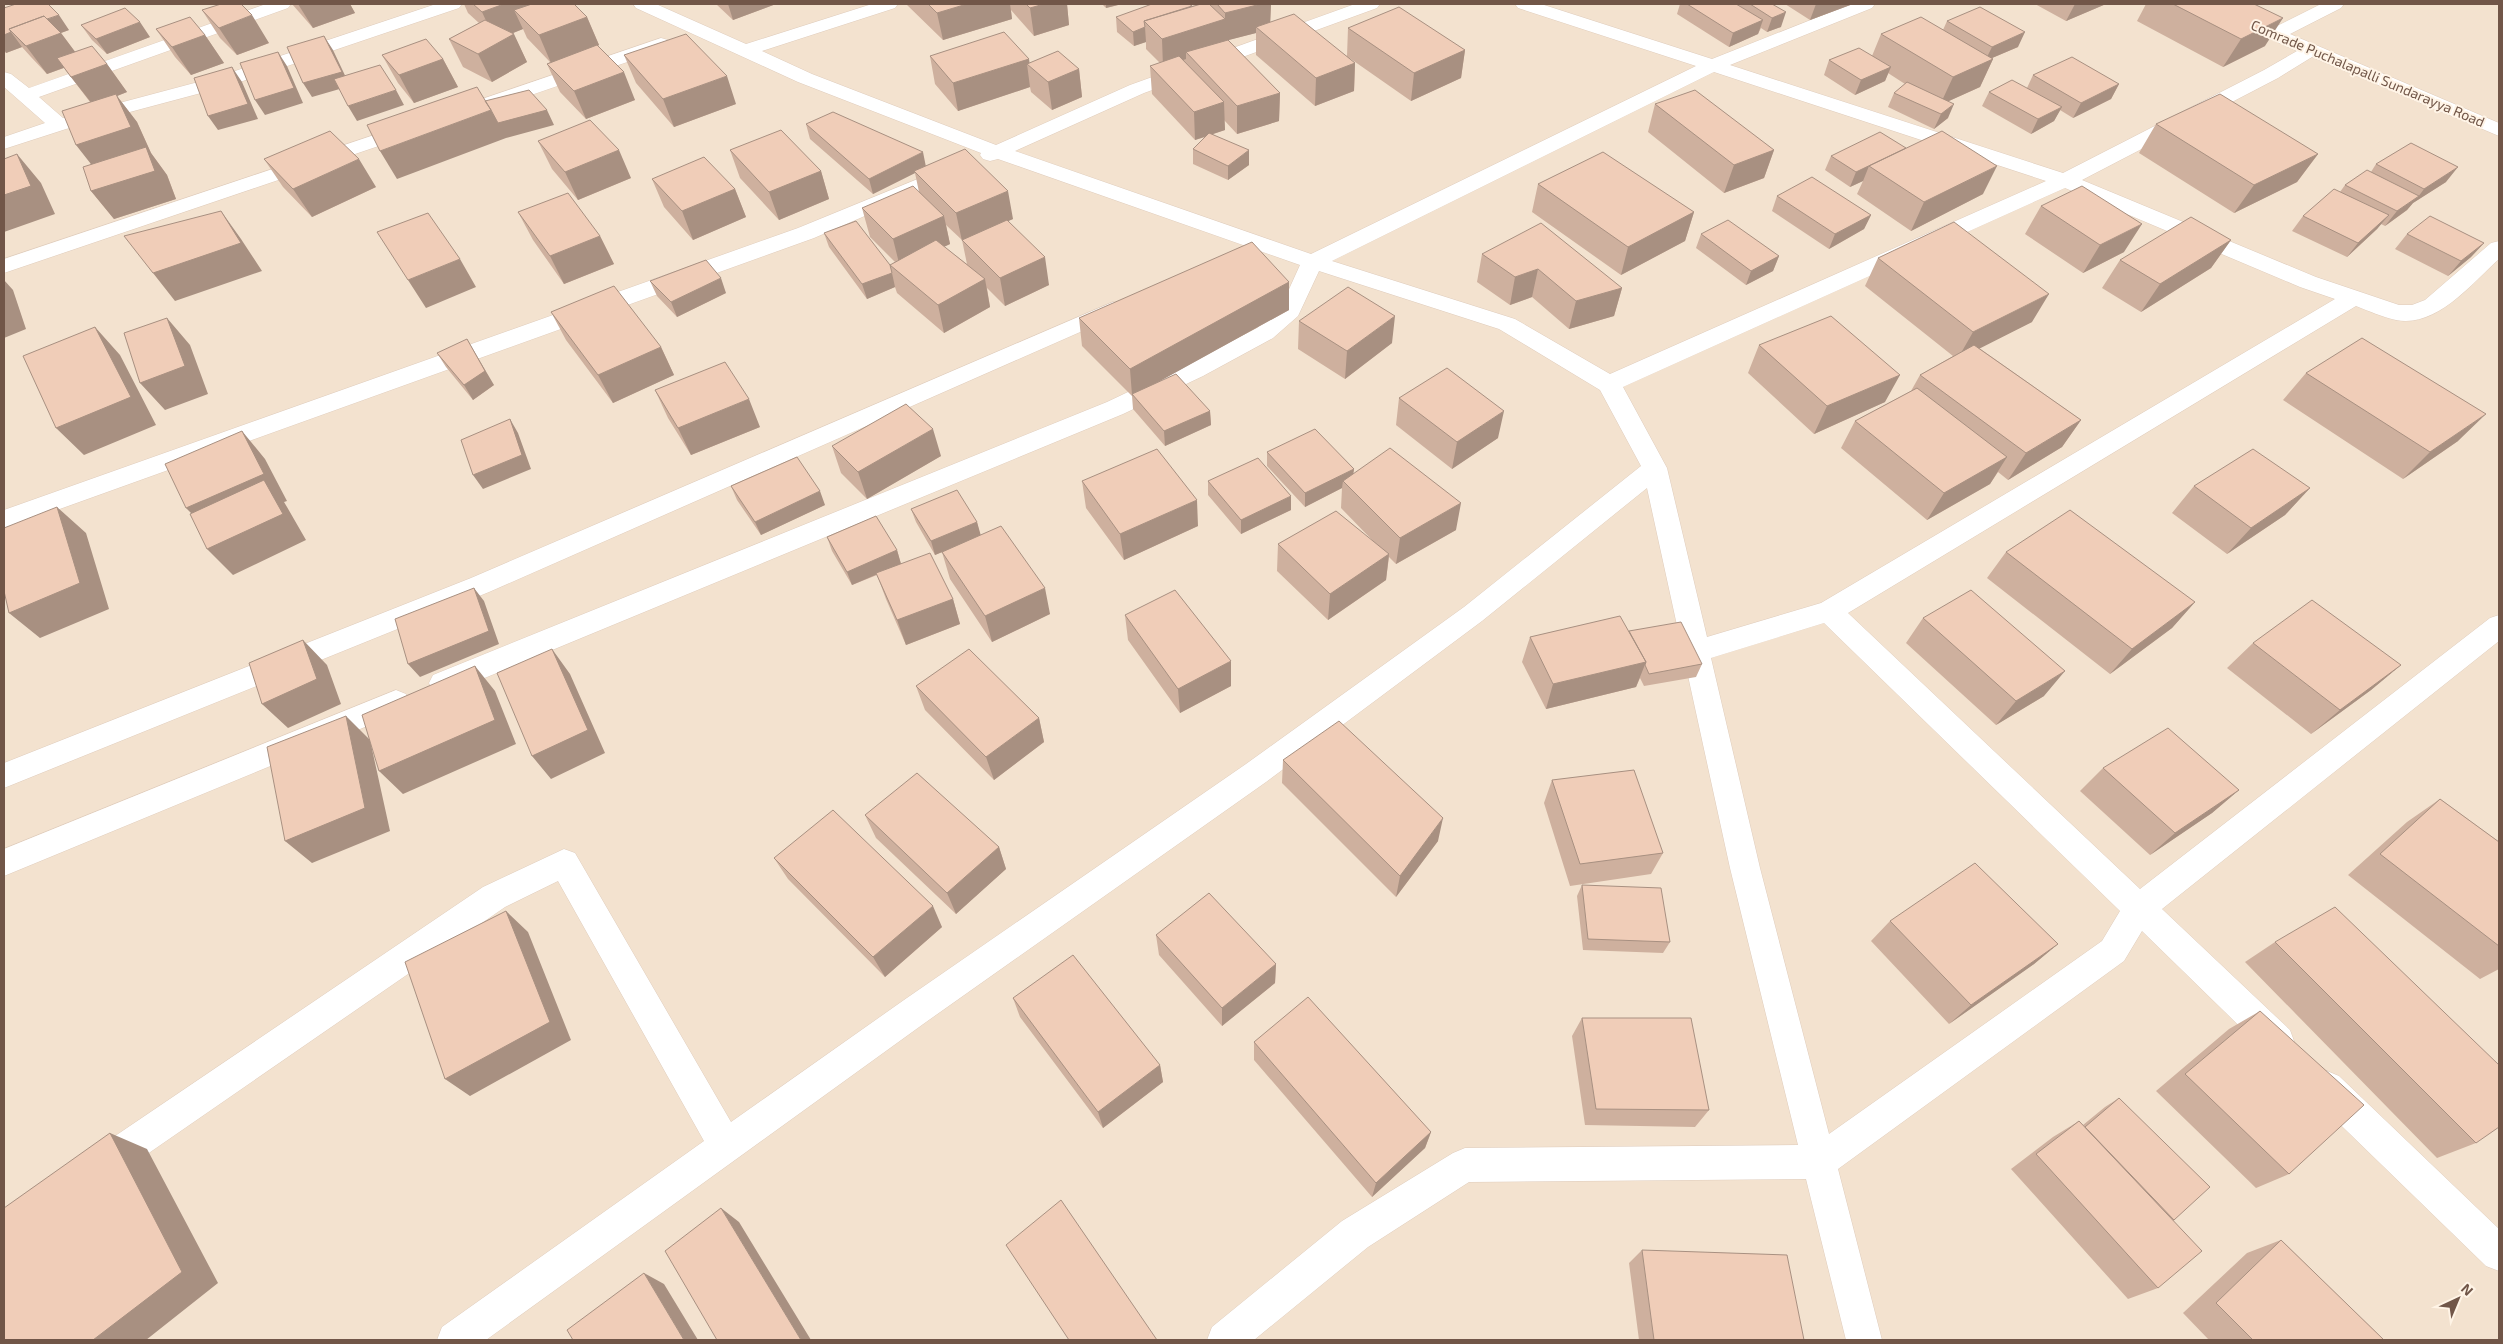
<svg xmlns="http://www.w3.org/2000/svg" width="2503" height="1344" font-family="'Exo 2',sans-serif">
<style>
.residential{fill:#f3e2cf}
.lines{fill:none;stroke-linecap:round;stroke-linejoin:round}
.minor-casing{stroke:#dfccbc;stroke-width:1}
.minor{fill:#fff;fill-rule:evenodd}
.wall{fill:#ceb09e;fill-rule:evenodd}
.shaded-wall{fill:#a89081}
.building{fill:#f0cdb8;stroke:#a89081}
.labels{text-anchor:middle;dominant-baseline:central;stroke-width:4;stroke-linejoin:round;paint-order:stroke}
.far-street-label{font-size:14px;fill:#715648;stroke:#fff4e6}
</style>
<rect width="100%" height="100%" fill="#fbf0e0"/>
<path class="residential" d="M4,4H2499V1340H4Z"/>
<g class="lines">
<defs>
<path id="minor" d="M266,4H291L288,8L39,97L63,118L217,77L436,4H462L459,8L231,85L66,129L4,149V137L45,123L4,87V72L11,74L29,88Z
M633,4H656L746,44L872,4H898L895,8L762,51L812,74L996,145L1130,85L1355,4H1380L1377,8L1144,93L1015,151L1311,254L1696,66L1518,8L1515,4H1541L1712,59L1851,4H1875L1872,8L1730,65L2063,173L2264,70L2297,51L2202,8L2199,4H2222L2275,27L2321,4H2344L2341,8L2290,34L2499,123V136L2312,57L2278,78L2082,180L2316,277L2399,305H2412L2425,300L2491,243L2499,241V259C2472,283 2437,328 2396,320C2382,317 2369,311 2356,306L1848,613L2140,889L2490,618L2499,615V641L2162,909L2290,1030L2294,1041L2290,1052L2278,1057L2266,1052L2142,931L2124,961L1838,1169L1882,1340H1846L1806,1179L1469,1182L1368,1247L1254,1340H1207L1212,1327L1342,1221L1453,1153L1465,1148L1798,1145L1730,868L1647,488L1482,621L1266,782L926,1022L486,1340H437L442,1327L704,1141L558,881L505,907L114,1177L102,1182L90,1177L85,1165L90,1153L483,887L564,849L575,853L731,1122L904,1000L1246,764L1464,607L1641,466L1600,390L1499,329L1319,271L1298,316L1273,338L1203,376L1123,414L453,691L443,694L433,691L429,683L433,675L1107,402L1187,364L1257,328L1281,307L1300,265L998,159L990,161L983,159L980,155L981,153L798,82L636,8ZM1714,72L2046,181L1610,374L1515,319L1332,261ZM2065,188L2300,287L2335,299L1821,603L1707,637L1667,468L1623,387ZM1824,623L2120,911L2102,941L1829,1134L1760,868L1711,658Z
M661,38L668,40L670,44L668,48L496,107H482L479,103L482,99Z
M410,123L417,125L420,129L417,133L4,273V259Z
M952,165L959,167L962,171L959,175L814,238L4,529V510L798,228Z
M1113,302L1121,304L1124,309L1121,314L489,592L4,788V763L471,578Z
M396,690L406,694L410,702L406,710L4,876V849Z
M2327,1071L2339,1076L2499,1229V1271L2486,1266L2315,1100L2310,1088L2315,1076Z"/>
</defs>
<use href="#minor" class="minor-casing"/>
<use href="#minor" class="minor"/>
</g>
<path class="wall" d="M292,4H350L355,13L313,28Z
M464,4H574L587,17L599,45L598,46L635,100L586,119L560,92L547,64L550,62L527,38L523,29L513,33L527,62L492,82L463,67L449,39L479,23L468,13Z
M716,4H776L733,20Z
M906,4H1067L1069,25L1034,36L1011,10L1012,19L943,40Z
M1102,4H1122L1106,8Z
M1196,4H1271L1270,22L1347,56L1348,28L1465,50L1461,78L1411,101L1348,57L1355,63L1354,91L1315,106L1256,55V33L1228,40L1280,93L1279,121L1237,134L1224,120L1225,130L1213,134L1249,165L1228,180L1193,164V149L1205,137L1195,140L1152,94L1150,66L1160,63L1146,49V42L1134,46L1117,32L1116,17L1192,6L1196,5Z
M1680,4H1772L1781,27L1767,32L1761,28L1758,34L1729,47L1677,14Z
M1785,4H1853L1810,20Z
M2035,4H2106L2066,21Z
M2146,4H2254L2265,46L2223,67L2137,21Z
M4,8L69,30L61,33L75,52L107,64L127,92L117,96L137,122L151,153L167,175L176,199L114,219L91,191L90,102L64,68L47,74L31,57L22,47L6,53L4,50Z
M202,10L269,43L237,55L220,38Z
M1947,21L2018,47L1992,58L1993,59L1980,87L1949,101L1948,118L1934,129L1888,107L1894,93L1905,84L1888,73L1885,81L1855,95L1824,75L1829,60L1872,56L1881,34L1943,30Z
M81,25L150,37L107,54L92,40Z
M156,29L205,35L224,63L191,75L175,57Z
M382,55L443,59L458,87L414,103L398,83Z
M624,55L736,104L674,127L636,83Z
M930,56L1029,59V63L1079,69L1082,97L1052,110L1031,92L1030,87L958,111L935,84Z
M2033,75L2119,84L2111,99L2073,118L2060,110L2054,121L2031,134L1982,106L1989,92L2027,88Z
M1655,104L1774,150L1764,178L1724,193L1648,132Z
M806,124L926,166L1013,219L1008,221L1049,285L1005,306L987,288L990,307L944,333L897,293L895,287L867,299L829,247L824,233L890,265L895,262L870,237L862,208L919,192L915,173L873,194L810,139ZM946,225L962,240L967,264L944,247L950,244Z
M2156,124L2318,154L2297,182L2234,213L2139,153Z
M538,141L631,178L578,200L552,169Z
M1906,148L1983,194L1911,231L1857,194L1863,181L1850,187L1825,170L1831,156Z
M730,150L821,171L829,199L779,220L740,178Z
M264,159L376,187L312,217L283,187Z
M2376,164L2446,182L2413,203L2407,210L2385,226L2381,224L2377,229L2347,257L2292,231L2303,216L2340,192L2345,185L2371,172Z
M652,179L735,189L746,217L693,240L664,207Z
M1538,184L1694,212L1685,241L1621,275L1532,212Z
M1777,196L1871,215L1864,229L1829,249L1772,211Z
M2041,206L2124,252L2083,273L2025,234Z
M518,212L600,236L614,264L564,284L533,240Z
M1701,234L1779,256L1773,271L1746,285L1696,248Z
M2407,234L2484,243L2471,257L2448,276L2395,249Z
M2231,240L2211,268L2141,312L2102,288L2120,260Z
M1482,254L1622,288L1614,316L1569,329L1532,297L1510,305L1477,282Z
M1878,258L2032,322L1979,348L2081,420L2062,447L2008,480L1998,472L1990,484L1927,520L1841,448L1855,421L1911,391L1920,375L1953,356L1865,286Z
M650,281L726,293L677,317L657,296Z
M1289,282V310L1154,384L1210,411L1211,425L1165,446L1133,409L1132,396L1082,346L1079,318Z
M551,312L661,347L674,375L613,403L566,340Z
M1299,321L1392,343L1345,379L1298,349Z
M1759,345L1885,402L1814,434L1748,373Z
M437,353L494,385L473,400L446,367Z
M2306,373L2458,441L2403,479L2283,400Z
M655,390L760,427L691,455L668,418Z
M1399,398L1498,438L1452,469L1396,425Z
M832,446L941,456L867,499L841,473Z
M1267,452L1354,469L1353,474L1456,530L1396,564L1389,557L1386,580L1328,620L1277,571L1278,544L1375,543L1341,508L1342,488L1305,507L1267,466Z
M1082,481L1198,526L1124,560L1086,508Z
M1208,481L1291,510L1241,534L1208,495Z
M731,486L825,505L761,535L737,500Z
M2194,486L2310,488L2285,515L2227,554L2172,513Z
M911,509L977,522L980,535L1050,614L992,642L950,579L942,552L963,543L935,555L916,522Z
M827,537L897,550L901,564L953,599L960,624L906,645L886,599L877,575L852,585L832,551Z
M2006,552L2195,602L2172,628L2110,674L1987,578Z
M1125,615L1231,686L1180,713L1128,640Z
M1923,618L2044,696L1996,725L1906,643Z
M1629,631L1702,664L1696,677L1644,686L1640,678L1636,687L1546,709L1522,662L1530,637Z
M2253,643L2401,665L2371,690L2311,734L2227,668Z
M916,686L1039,718L1044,742L994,780L925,710Z
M1283,760L1438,841L1396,897L1282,783Z
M2103,768L2239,790L2212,813L2150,855L2080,791Z
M1552,780L1663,853L1651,874L1570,886L1544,803Z
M2440,799L2499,842V969L2480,979L2348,875L2407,822Z
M865,815L999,847L1006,869L956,914L876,838Z
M774,858L942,927L885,977L788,879Z
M1582,885L1670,942L1663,953L1583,950L1577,896Z
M1890,921L2058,944L2034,964L1949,1024L1871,941Z
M1156,935L1276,964L1275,983L1222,1026L1159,955Z
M2275,942L2476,1143L2437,1158L2245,962Z
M1013,998L1160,1065L1163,1082L1103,1128L1020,1017Z
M2260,1011L2289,1174L2256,1188L2156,1091L2229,1029Z
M1582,1018L1709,1110L1695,1127L1585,1125L1572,1036Z
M1254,1042L1431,1132L1425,1148L1372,1197L1254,1060Z
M2119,1098L2174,1220L2158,1288L2128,1299L2011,1169L2053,1137L2079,1121L2083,1125L2105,1107Z
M2281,1240L2384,1340H2209L2183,1313L2247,1253Z
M1642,1250L1804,1340H1639L1629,1263Z"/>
<path class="shaded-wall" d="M298,4H350L355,13L313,28Z
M504,4H556L514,10L523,29L495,40L482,12Z
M728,4H776L733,20Z
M967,4H1010L1012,19L943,40L937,13Z
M1044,4H1067L1069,25L1034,36L1030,8Z
M1106,4H1122L1106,8Z
M1261,4H1271L1270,29L1256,27V33L1225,41V13Z
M1816,4H1853L1810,20Z
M2075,4H2106L2066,21Z
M1786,12L1781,27L1767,32L1772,18Z
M59,15L69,30L25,46L12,32Z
M252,15L269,43L237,55L219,28Z
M587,17L599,45L551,63L539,35Z
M2283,18L2265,46L2223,67L2241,39Z
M1225,19V47L1186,52V59L1163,67L1162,39Z
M1763,20L1758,34L1729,47L1733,33Z
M140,22L150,37L107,54L96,39Z
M1145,27L1146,42L1134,46L1133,32Z
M11,32L22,47L6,53L4,49V35Z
M2025,32L2018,47L1985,61L1992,47Z
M61,33L82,61L47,74L26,46Z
M514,34L527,62L492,82L478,54Z
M205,35L224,63L191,75L172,47Z
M324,36L333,50L350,86L312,97L303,83Z
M1465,50L1461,78L1411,101L1414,73Z
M278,52L287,66L303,103L265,115L255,100Z
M443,59L458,87L414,103L399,75Z
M1029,59L1030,66L1027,64L1030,87L958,111L953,83Z
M1993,59L1980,87L1940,105L1953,77Z
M1355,63L1354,91L1315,106L1316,78Z
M107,64L127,92L117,96L137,122L151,153L167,175L176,199L114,219L91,191L98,173L76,145L93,105L71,77Z
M232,67L242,82L258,119L218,130L208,116Z
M1891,67L1885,81L1855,95L1861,80Z
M1079,69L1082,97L1052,110L1048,82Z
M624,72L635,100L586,119L574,91Z
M727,76L736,104L674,127L663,99Z
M2119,84L2111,99L2073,118L2081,103Z
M396,90L404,105L357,121L348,106Z
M1280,93L1279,121L1237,134V106Z
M1224,102L1225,130L1195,140L1194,112Z
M1954,104L1948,118L1934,129L1941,114Z
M2062,107L2054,121L2031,134L2038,119Z
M491,110H547L554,125L506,138L397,179L380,151Z
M1906,148L1869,166L1863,181L1850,187L1856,172Z
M619,150L631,178L578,200L565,172Z
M1249,150V165L1228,180V166Z
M1774,150L1764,178L1724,193L1734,165Z
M923,152L926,167L914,171L915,173L873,194L869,179Z
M17,154L41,183L55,214L4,232V195Z
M2318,154L2297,182L2234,213L2254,185Z
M359,159L376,187L312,217L293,189Z
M1997,166L1983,194L1911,231L1924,202Z
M2458,167L2446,182L2413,203L2407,210L2385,226L2397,211L2418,197L2424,189Z
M821,171L829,199L779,220L769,192Z
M735,189L746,217L693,240L682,211Z
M1008,191L1013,219L962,241L956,213Z
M221,211L241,239L262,271L175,301L153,273Z
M1694,212L1685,241L1621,275L1628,247Z
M1871,215L1864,229L1829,249L1835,234Z
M2389,215L2377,229L2347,257L2358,243Z
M944,216L950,244L900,267L893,239Z
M2142,224L2124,252L2083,273L2100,245Z
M600,236L614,264L564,284L550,256Z
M2231,240L2211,268L2141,312L2160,284Z
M2484,243L2471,257L2448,276L2461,261Z
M1779,256L1773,271L1746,285L1751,271Z
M1045,257L1049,285L1005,306L1000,278Z
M460,259L476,287L426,308L408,280Z
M1538,269L1532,297L1510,305L1515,277Z
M892,273L895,287L867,299L862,284Z
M721,278L726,293L677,317L671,302Z
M985,279L990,307L944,333L938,305Z
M4,280L13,290L26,329L4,338Z
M1289,282V310L1133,396L1132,395L1130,369Z
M1622,288L1614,316L1569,329L1576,301Z
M2049,294L2032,322L1957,360L1973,332Z
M1395,316L1392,343L1345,379L1347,351Z
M167,318L190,345L208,394L165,410L140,383Z
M95,327L120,355L156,425L84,455L56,428Z
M467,339L494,385L473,400L464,385Z
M661,347L674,375L613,403L598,375Z
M1900,375L1885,402L1814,434L1827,406Z
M749,399L760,427L691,455L678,428Z
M1210,411L1211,425L1165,446L1164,431Z
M1504,411L1498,438L1452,469L1457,442Z
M2486,414L2458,441L2403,479L2430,452Z
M510,419L518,433L531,469L483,489L473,475Z
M2081,420L2062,447L2008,480L2026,453Z
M933,429L941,456L867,499L858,472Z
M242,431L265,459L287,501L284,502L287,507L306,540L233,575L207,549L212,534L186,508Z
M2007,457L1990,484L1927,520L1944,493Z
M1354,469L1352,483L1343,481L1342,488L1305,507V493Z
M2310,488L2285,515L2227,554L2251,528Z
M820,491L825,505L761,535L755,522Z
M1291,496V510L1241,534V520Z
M1197,500L1198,526L1124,560L1120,534Z
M1461,503L1456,530L1396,564L1400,538Z
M57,507L86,533L109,609L40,638L9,613Z
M977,522L981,536L935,555L931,541Z
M897,550L901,564L852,585L847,572Z
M1389,554L1386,580L1328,620L1330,594Z
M474,588L484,601L499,644L420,677L408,664Z
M1045,588L1050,614L992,642L985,616Z
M953,599L960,624L906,645L897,620Z
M2195,602L2172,628L2110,674L2132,649Z
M303,640L327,665L341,704L288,728L262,704Z
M552,649L570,674L605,753L551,779L532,756Z
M1231,661V686L1180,713L1178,689Z
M1646,662L1636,687L1546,709L1553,684Z
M2401,665L2371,690L2311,734L2340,710Z
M475,666L495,691L516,744L403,794L379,771Z
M2065,671L2044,696L1996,725L2016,701Z
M346,716L370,740L390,831L312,863L285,841Z
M1039,718L1044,742L994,780L986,757Z
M2239,790L2212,813L2150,855L2175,833Z
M1443,818L1438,841L1396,897L1400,876Z
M999,847L1006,869L956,914L947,893Z
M933,906L942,927L885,977L873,957Z
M506,911L528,932L571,1040L470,1096L445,1079Z
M2058,944L2034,964L1949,1024L1971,1005Z
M1276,964L1275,983L1222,1026V1008Z
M1160,1065L1163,1082L1103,1128L1098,1112Z
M1431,1132L1425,1148L1372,1197L1376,1183Z
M110,1133L147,1149L218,1283L146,1340H93Z
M721,1208L739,1222L811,1340H801Z
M644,1273L664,1284L698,1340H684Z"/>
<path class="building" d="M16,4H48L59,15L47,19L44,16L9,29L11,32L4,35V8Z
M221,4H241L252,15L219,28L202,10Z
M473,4H504L482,12Z
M532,4H574L587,17L539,35L514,10Z
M928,4H967L937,13Z
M1026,4H1044L1030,8Z
M1152,4H1189L1192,6L1144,21L1145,27L1133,32L1116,17Z
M1201,4H1209L1225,19L1162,39L1144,21Z
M1217,4H1261L1225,13Z
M1687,4H1736L1763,20L1733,33Z
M1750,4H1772L1786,12L1772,18Z
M2173,4H2254L2283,18L2241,39Z
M1399,7L1465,50L1414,73L1348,28Z
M1980,7L2025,32L1992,47L1947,21Z
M125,8L140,22L96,39L81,25Z
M1294,14L1355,63L1316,78L1256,27Z
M44,16L61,33L26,46L9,29Z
M190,17L205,35L172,47L156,29Z
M1921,17L1993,59L1953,77L1881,34Z
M485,20L514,34L478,54L449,39Z
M1004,32L1029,59L953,83L930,56Z
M686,34L727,76L663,99L624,55Z
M324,36L342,72L303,83L287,47Z
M426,39L443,59L399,75L382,55Z
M1228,40L1280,93L1237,106L1186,52Z
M597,45L624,72L574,91L547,64Z
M92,46L107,64L71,77L57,58Z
M1859,48L1891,67L1861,80L1829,60Z
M1058,51L1079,69L1048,82L1027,64Z
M278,52L294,88L255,100L240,63Z
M1179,56L1224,102L1194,112L1150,66Z
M2072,57L2119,84L2081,103L2033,75Z
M380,65L396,90L348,106L334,79Z
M232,67L248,104L208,116L194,78Z
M2012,80L2062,107L2038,119L1989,92Z
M1907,82L1954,104L1941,114L1894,93Z
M477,87L491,110L380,151L367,125Z
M529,90L547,110L498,123L491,110L485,101Z
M1695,90L1774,150L1734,165L1655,104Z
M116,94L131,127L76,145L62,111Z
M2220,94L2318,154L2254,185L2156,124Z
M833,112L923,152L869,179L806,124Z
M590,120L619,150L565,172L538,141Z
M781,130L821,171L769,192L730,150Z
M330,131L359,159L293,189L264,159Z
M1942,131L1997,166L1924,202L1869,166Z
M1880,132L1906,148L1856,172L1831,156Z
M1209,133L1249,150L1228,166L1193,149Z
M2411,143L2458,167L2424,189L2376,164Z
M146,147L155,171L91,191L83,167Z
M965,149L1008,191L956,213L914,171Z
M1603,152L1694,212L1628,247L1538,184Z
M17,154L31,186L4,195V159Z
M704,157L735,189L682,211L652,179Z
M2367,170L2419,196L2397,211L2345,185Z
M1812,177L1871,215L1835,234L1777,196Z
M913,186L944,216L893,239L862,208Z
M2082,186L2142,224L2100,245L2041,206Z
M2334,189L2389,215L2358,243L2303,216Z
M568,193L600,236L550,256L518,212Z
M221,211L241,243L153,273L124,236Z
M428,213L460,259L408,280L377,232Z
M2430,216L2484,243L2461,261L2407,234Z
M2191,217L2231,240L2160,284L2120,260Z
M1007,220L1045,257L1000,278L962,240Z
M1728,220L1779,256L1751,271L1701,234Z
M856,221L890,265L892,273L862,284L824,233Z
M1954,222L2049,294L1973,332L1878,258Z
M1541,223L1622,288L1576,301L1538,269L1515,277L1482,254Z
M936,240L985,279L938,305L890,265Z
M1252,242L1289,282L1130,369L1079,318Z
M706,260L721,278L671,302L650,281Z
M614,286L661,347L598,375L551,312Z
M1348,287L1395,316L1347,351L1299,321Z
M1831,316L1900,375L1827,406L1759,345Z
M167,318L185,366L140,383L124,333Z
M95,327L131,397L56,428L23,356Z
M2362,338L2486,414L2430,452L2306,373Z
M467,339L485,371L464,385L437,353Z
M1974,345L2081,420L2026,453L1920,375Z
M725,362L749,399L678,428L655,390Z
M1447,368L1504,411L1457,442L1399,398Z
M1176,374L1210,411L1164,431L1132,394Z
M1917,388L2007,457L1944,493L1855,421Z
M906,404L933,429L858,472L832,446Z
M510,419L522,455L473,475L461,440Z
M1315,429L1354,469L1305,493L1267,452Z
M242,431L264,474L186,508L165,464Z
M1390,448L1461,503L1400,538L1343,481Z
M1157,449L1197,500L1120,534L1082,481Z
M2253,449L2310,488L2251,528L2194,486Z
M797,457L820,491L755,522L731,486Z
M1258,458L1291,496L1241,520L1208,481Z
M264,480L283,514L207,549L190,514Z
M957,490L977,522L931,541L911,509Z
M57,507L80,583L9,613L4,591V528Z
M2070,510L2195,602L2132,649L2006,552Z
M1336,511L1389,554L1330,594L1278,544Z
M876,516L897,550L847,572L827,537Z
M1001,526L1045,588L985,616L942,552Z
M930,553L953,599L897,620L876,573Z
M474,588L489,631L408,664L395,619Z
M1175,590L1231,661L1178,689L1125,615Z
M1971,590L2065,671L2016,701L1923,618Z
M2312,600L2401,665L2340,710L2253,643Z
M1620,616L1646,662L1553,684L1530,637Z
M1681,622L1702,664L1649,674L1645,665L1646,662L1629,631Z
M303,640L317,679L262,704L249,663Z
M552,649L588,730L532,756L497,673Z
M969,649L1039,718L986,757L916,686Z
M475,666L495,720L379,771L362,715Z
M346,716L365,808L285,841L267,747Z
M1339,721L1443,818L1400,876L1283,760Z
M2168,728L2239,790L2175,833L2103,768Z
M1634,770L1663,853L1580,864L1552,780Z
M917,773L999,847L947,893L865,815Z
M2440,799L2499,842V946L2380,854Z
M833,810L933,906L873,957L774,858Z
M1975,863L2058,944L1971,1005L1890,921Z
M1582,885L1661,888L1670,942L1588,939Z
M1209,893L1276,964L1222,1008L1156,935Z
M2335,907L2499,1065V1127L2476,1143L2275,942Z
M506,911L550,1022L445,1079L405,962Z
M1073,955L1160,1065L1098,1112L1013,998Z
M1308,997L1431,1132L1376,1183L1254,1042Z
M2260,1011L2364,1105L2289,1174L2185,1074Z
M1582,1018H1691L1709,1110L1596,1109Z
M2119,1098L2210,1187L2174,1220L2085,1127Z
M2079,1121L2202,1251L2158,1288L2036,1154Z
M110,1133L182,1272L93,1340H4V1208Z
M1061,1200L1157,1340H1069L1006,1245Z
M721,1208L801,1340H717L665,1251Z
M2281,1240L2384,1340H2253L2216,1303Z
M1642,1250L1787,1255L1804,1340H1654Z
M644,1273L684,1340H573L567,1330Z"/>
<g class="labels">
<g class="far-street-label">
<text transform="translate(2368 73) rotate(23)">Comrade Puchalapalli Sundarayya Road</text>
</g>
</g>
<rect width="2503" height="1344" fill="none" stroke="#715648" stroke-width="10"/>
<g transform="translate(2458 1299) rotate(44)" stroke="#fff4e6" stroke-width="4" paint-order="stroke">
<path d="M0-4L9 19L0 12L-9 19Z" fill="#715648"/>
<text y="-8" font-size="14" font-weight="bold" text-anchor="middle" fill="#715648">N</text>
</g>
</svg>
